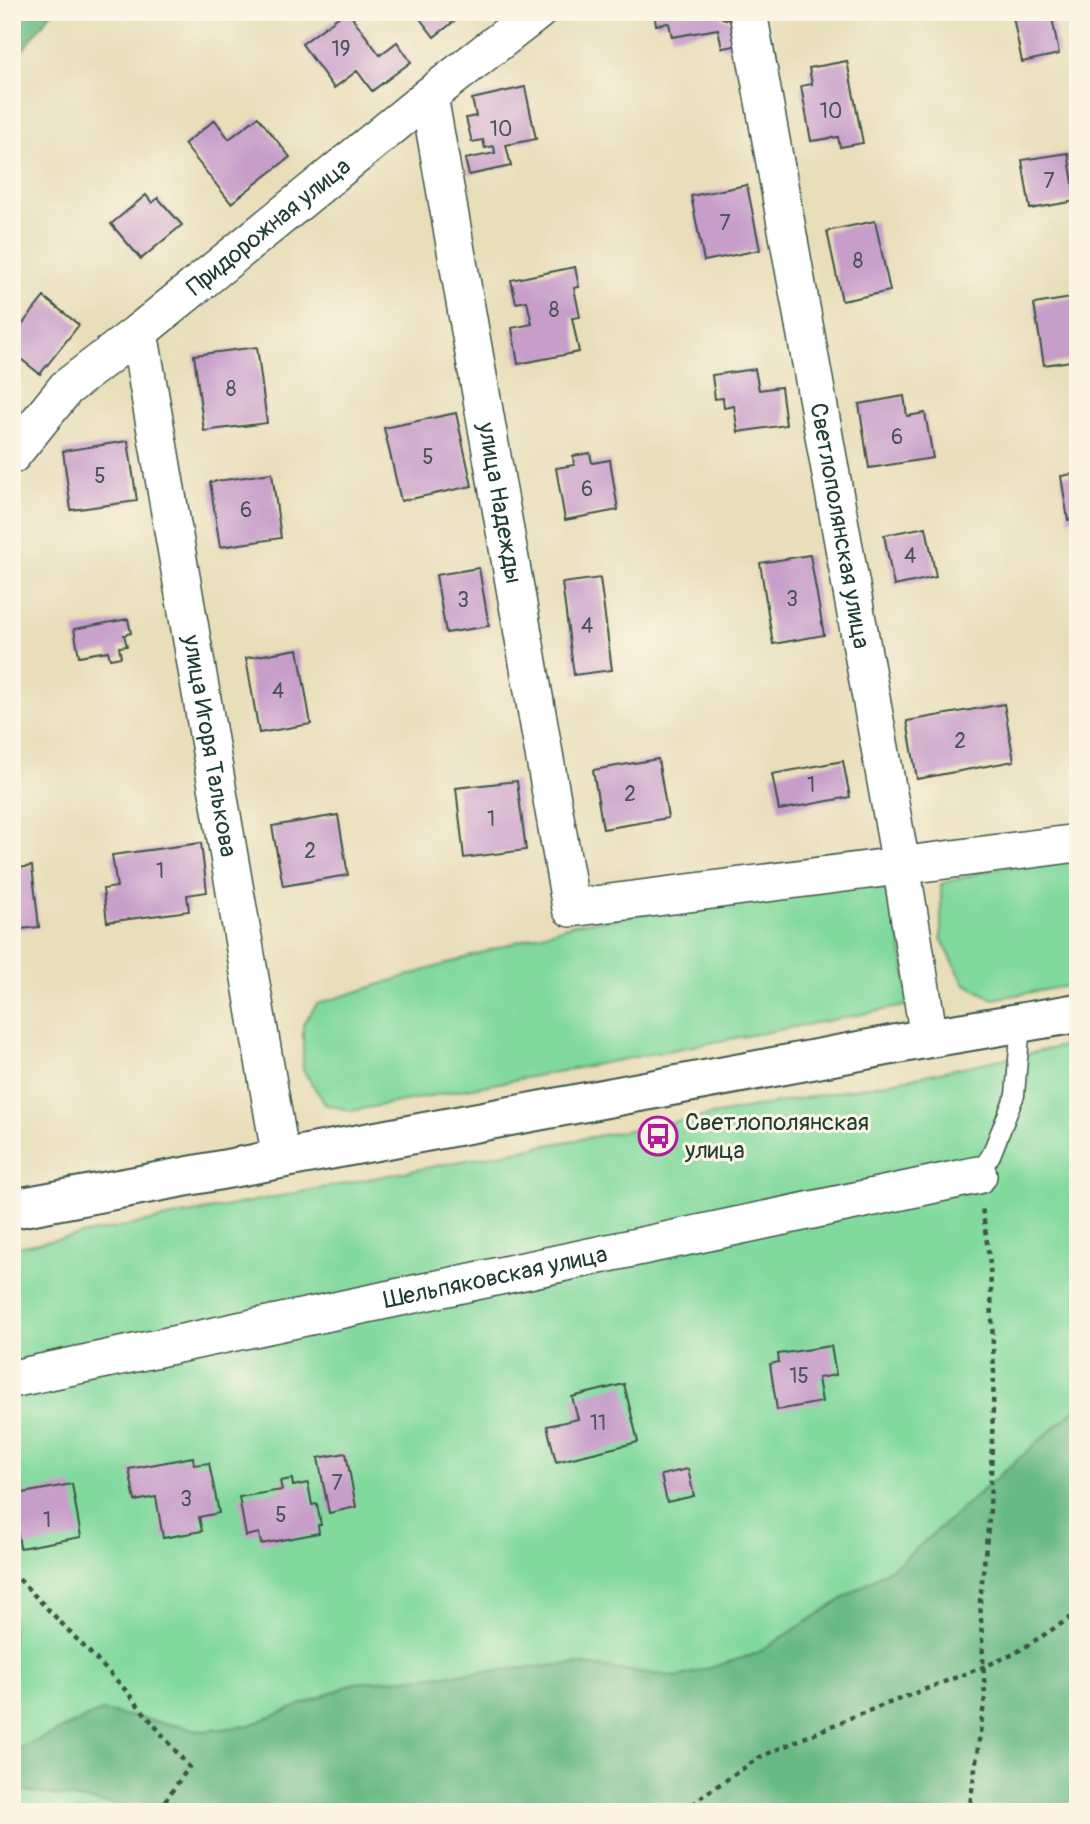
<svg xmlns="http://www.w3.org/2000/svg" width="1090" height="1824" font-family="Pangolin,sans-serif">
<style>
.green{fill:#81d99e;stroke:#508b69;stroke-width:2}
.forest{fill:#68b985;stroke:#447b5c;stroke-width:2}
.building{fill:#c79eca}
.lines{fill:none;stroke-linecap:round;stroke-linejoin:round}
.service-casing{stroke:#3d5548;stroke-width:21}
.minor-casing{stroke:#3d5548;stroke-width:40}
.tertiary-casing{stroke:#3d5548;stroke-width:42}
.path{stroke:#3d5548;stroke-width:4.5;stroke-dasharray:5 5;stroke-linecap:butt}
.service{stroke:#fff;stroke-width:18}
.minor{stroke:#fff;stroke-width:37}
.tertiary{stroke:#fff;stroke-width:38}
.labels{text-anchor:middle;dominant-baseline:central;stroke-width:6;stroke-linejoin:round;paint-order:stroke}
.number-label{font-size:21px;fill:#49555a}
.street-label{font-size:24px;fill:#1f3d34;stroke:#fcf5e5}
.poi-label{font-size:24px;fill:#1f3d34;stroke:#fcf5e5;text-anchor:start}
</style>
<rect width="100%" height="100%" fill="#fcf5e5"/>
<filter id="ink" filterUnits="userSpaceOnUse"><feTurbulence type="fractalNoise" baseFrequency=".0143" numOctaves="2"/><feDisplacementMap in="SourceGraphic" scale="14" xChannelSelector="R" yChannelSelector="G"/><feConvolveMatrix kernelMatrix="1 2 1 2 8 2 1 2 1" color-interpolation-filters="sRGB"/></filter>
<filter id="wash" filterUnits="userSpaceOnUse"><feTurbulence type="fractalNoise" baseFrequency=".00686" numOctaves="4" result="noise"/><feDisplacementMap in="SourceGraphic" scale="28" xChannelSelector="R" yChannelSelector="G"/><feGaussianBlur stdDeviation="1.57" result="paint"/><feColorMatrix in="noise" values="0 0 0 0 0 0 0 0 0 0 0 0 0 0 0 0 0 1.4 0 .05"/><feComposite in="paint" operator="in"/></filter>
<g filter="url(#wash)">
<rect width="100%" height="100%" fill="#e8deba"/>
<path class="green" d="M1078,855V984L993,999L964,983L941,938V884L985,871Z
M880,880L896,910L910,1005L351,1111L325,1104L303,1070V1024L317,1004L574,924Z
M1078,1043V1407L902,1561L756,1654L679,1677L573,1664L356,1683L248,1726L204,1731L102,1711L12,1752V1248L472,1159L892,1082Z
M12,1789L165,1812H12Z"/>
<path class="forest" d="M12,12H52L12,64Z
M1078,1407V1812H165L12,1789V1752L102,1711L204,1731L248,1726L356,1683L573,1664L679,1677L756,1654L902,1561Z"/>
<g id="blocks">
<path class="building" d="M345,12H348L380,55L397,42L411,62L372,91L357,71L334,88L302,44Z
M415,12H466L434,37Z
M654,12H721L722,18L730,20L735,46L722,48L718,29L672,37L669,23L656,25Z
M1012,12H1051L1059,54L1022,62Z
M847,61L863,143L840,147L838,137L811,141L801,86L812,84L809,68Z
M525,87L536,139L506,145L511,166L469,175L465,159L495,153L494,146L485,148L483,140L472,142L466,118L476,116L472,99Z
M258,117L290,157L231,203L184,144L215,120L229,139Z
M1068,153L1076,201L1030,209L1022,160Z
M747,185L760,250L704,261L691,196Z
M146,195L152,203L158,198L182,225L141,259L111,224Z
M875,221L890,291L842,301L827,231Z
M575,267L579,287L574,288L580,317L572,318L579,352L518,364L512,328L532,324L527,301L516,303L511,280Z
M44,297L79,325L40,374L12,352V337Z
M1078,297V360L1044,365L1034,304Z
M257,347L267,423L204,431L194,355Z
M755,369L759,390L781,387L786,425L738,432L734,406L724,408L723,398L715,399L712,375Z
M904,396L907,416L925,413L933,458L869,468L859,404Z
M456,413L472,486L401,501L384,428Z
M128,441L137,501L71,510L63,451Z
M590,453L592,463L610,460L618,510L565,520L556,468L574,465L573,456Z
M272,473L281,538L220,547L210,482Z
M1078,473V518L1068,520L1061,476Z
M926,527L936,577L894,586L884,535Z
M810,555L824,635L773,644L760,563Z
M479,568L489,626L446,633L436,575Z
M600,578L612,670L574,675L562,583Z
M128,619L131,633L124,635L127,646L119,647L121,657L110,659L108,651L79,656L74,629Z
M298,649L311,724L259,733L246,658Z
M1004,704L1014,761L917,779L907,721Z
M658,759L668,818L603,829L593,770Z
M843,761L850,797L779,810L772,774Z
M517,781L526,850L464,858L456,788Z
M338,815L348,875L283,886L272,826Z
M201,843L207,892L187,895L189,911L107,922L103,889L117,887L112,855Z
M32,866L39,927L12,930V869Z
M831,1346L836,1375L818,1378L822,1402L777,1410L770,1364L779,1362L778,1354Z
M624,1384L638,1442L556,1462L547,1426L578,1419L572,1397Z
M346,1453L356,1507L329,1513L318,1458Z
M193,1457L194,1465L209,1463L219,1513L199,1517L202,1531L163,1538L156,1497L135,1501L129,1469Z
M688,1469L694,1496L667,1502L661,1475Z
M292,1479L293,1486L308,1483L312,1505L317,1504L321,1525H318L319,1533L261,1544L259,1533L246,1536L239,1497L282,1490L280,1481Z
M72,1484L81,1537L20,1548L12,1495Z"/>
</g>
</g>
<g filter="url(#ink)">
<use href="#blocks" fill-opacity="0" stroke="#3d5548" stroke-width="2"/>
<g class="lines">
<defs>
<path id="service" d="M978,1175L991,1155L1015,1095L1021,1024"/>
<g id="minor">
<path id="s1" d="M748,12L901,865L929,1038"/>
<path id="s2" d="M429,96L571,908L1078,843"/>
<path id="s3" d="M139,332L281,1159"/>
<path id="s4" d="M12,455L66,388L139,332L429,96L537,12"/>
<path id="s5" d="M12,1379L978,1175"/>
</g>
<path id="tertiary" d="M12,1209L929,1038L1078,1013"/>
</defs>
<use href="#service" class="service-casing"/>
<use href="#minor" class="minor-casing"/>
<use href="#tertiary" class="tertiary-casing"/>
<path class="path" d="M12,1572L122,1686L189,1767L157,1812
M686,1812L701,1797L760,1757L850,1718L983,1667L1014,1654L1078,1613
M969,1812L985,1697L980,1600L990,1510L994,1373L990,1264L982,1207"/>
<use href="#service" class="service"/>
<use href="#minor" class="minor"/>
<use href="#tertiary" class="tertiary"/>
</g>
</g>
<defs>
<symbol id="bus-ring" viewBox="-11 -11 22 22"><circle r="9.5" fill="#fcf5e5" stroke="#b5179e" stroke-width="1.5"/><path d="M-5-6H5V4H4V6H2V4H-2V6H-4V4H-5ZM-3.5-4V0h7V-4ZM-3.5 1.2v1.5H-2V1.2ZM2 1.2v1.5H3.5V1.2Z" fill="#b5179e"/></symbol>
</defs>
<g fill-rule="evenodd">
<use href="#bus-ring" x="636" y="1114" width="44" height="44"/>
</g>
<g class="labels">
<g class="number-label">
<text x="341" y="49">19</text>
<text x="831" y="111">10</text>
<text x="501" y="129">10</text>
<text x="1049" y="181">7</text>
<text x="725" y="223">7</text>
<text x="858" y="261">8</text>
<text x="554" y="310">8</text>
<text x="231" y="389">8</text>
<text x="897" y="437">6</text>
<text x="428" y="457">5</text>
<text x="100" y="476">5</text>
<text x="587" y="489">6</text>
<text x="246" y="510">6</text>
<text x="910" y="556">4</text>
<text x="792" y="599">3</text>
<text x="463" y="600">3</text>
<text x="587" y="626">4</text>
<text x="278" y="691">4</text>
<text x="960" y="741">2</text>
<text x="811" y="785">1</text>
<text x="630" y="794">2</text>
<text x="491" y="819">1</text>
<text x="310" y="851">2</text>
<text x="160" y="871">1</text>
<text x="799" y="1376">15</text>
<text x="598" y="1423">11</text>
<text x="337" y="1483">7</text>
<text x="186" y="1499">3</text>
<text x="281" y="1515">5</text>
<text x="47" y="1520">1</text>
</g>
<g class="street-label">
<text stroke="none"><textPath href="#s4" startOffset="345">Придорожная улица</textPath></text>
<text stroke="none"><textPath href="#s2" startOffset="413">улица Надежды</textPath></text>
<text stroke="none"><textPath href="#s1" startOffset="522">Светлополянская улица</textPath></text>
<text stroke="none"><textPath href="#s3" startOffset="420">улица Игоря Талькова</textPath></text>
<text stroke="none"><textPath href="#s5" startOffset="494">Шельпяковская улица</textPath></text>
</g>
<g class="poi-label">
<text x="685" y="1122">Светлополянская<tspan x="685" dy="28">улица</tspan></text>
</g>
</g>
<rect width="1090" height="1824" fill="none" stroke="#fcf5e5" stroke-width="42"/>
</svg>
